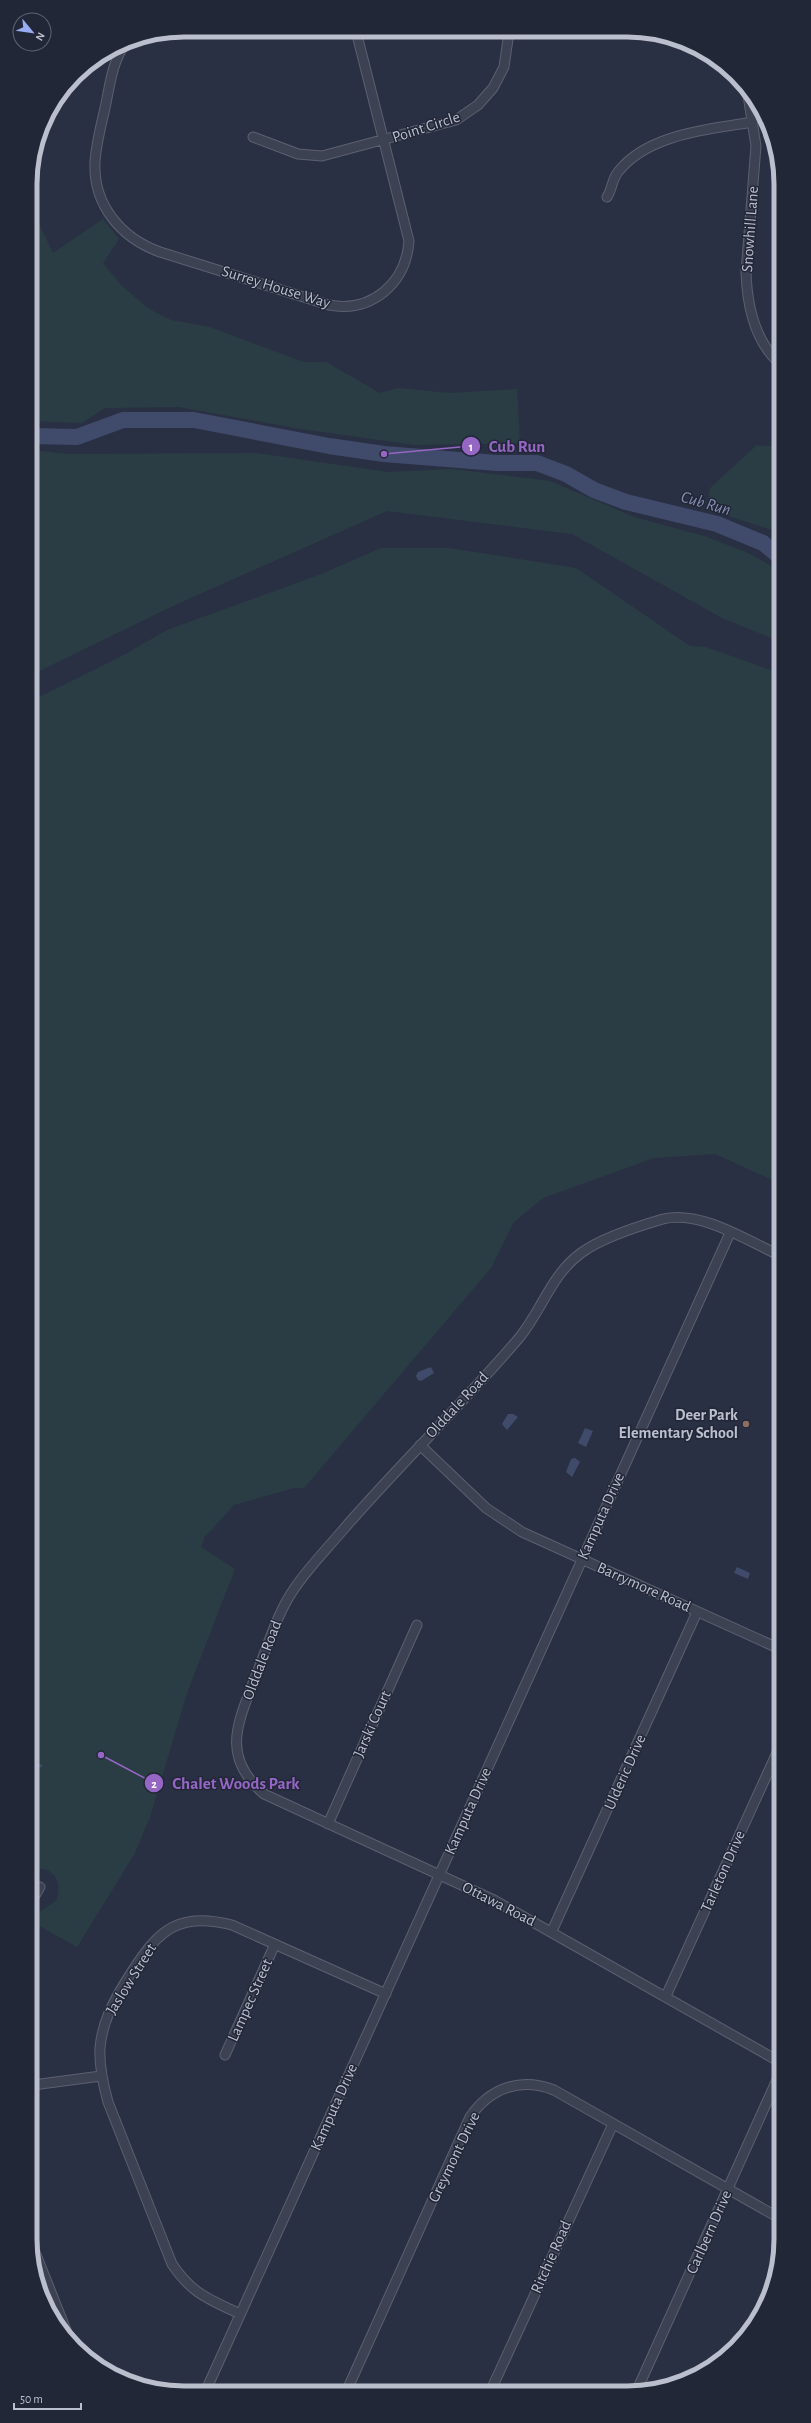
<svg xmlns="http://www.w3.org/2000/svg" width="811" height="2423" font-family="'Alegreya Sans',sans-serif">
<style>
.green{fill:#2b3d44}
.water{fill:#404b6b}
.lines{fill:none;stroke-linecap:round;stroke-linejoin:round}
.stream{stroke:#404b6b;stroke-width:2.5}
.river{stroke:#404b6b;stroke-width:16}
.minor-casing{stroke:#5c6070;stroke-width:11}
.minor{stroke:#3d4253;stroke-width:9}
.education-dot{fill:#8d6e63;stroke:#222738;stroke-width:1.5}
.labels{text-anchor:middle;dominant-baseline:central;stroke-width:3;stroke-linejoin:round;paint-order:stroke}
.street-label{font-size:16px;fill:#bbbecc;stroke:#222738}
.poi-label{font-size:16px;font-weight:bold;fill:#bbbecc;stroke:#222738;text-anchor:end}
.water-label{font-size:17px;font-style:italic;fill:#848fb2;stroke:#222738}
.rim{fill:none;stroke:#bbbecc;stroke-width:5}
.leader{fill:none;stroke:#9566c4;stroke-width:1.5}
.callout-dot{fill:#9566c4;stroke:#222738;stroke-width:1.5}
.mark-label{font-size:12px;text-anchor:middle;font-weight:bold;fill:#fff}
.callout-label{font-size:17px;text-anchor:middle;font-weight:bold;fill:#9566c4;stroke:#222738;stroke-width:3;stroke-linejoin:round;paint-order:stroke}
</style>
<rect width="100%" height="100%" fill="#293043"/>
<path class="green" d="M30,205L53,253L103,219L119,239L103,263L121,285L149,309L171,320L210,327L304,362H326L380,393L398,388L449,393L517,389L520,443L415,445L301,429L179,407L105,408L82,423L31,421Z
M757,445L778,447V532L707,509L710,488Z
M31,450L69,454L256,453L388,472L452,469L550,481L634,517L704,536L746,552L779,570V641L724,619L572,534L387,511L175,605L31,675Z
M381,548H449L576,568L690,646L706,647L779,673V1183L715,1154L654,1158L543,1198L514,1222L491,1268L304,1488H294L234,1505L204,1538L201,1547L235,1569L187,1693L150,1817L135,1853L77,1947L34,1923L42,1910L56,1901C64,1883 53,1864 33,1870L31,701L120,657L167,630L319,575Z"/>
<path class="water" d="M431,1367L434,1373L421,1381L418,1380L416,1376L418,1372Z
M508,1414H513L518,1417L507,1430L502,1424Z
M585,1428L593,1431L586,1447L578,1443Z
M575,1458L580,1462L572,1477L566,1472L571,1459Z
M737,1567L750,1573L748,1579L734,1573Z"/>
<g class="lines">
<path class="stream" d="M32,1762L41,1766"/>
<path class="river" d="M31,436L77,437L123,420H194L329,446L384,454L497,463H537L566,474L594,490L626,502L717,524L763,543L779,556"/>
<defs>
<path id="minor" d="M126,42C112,62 110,85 105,108C101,126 96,144 95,162C93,205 121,238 160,252L329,305C372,313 406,283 409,241L356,31
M747,89L756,146L746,272C747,304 754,339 778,362
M253,137L298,154L322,156L456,120L478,105L493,88L504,67L509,32
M607,197C612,190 612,179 618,172C647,134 710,129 753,122
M779,1255C746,1240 700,1210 663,1219C639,1226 601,1238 581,1253C551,1275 542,1310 519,1338C463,1404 399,1465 342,1531C326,1550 308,1568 294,1589C276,1615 267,1649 255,1678C237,1724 221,1757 264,1794L494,1900L780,2062
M420,1445L486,1508L522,1532L780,1649
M328,1824L417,1625
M33,1899L40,1887
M552,1931L697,1612
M666,1996L780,1746
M225,2055L275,1944
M33,2085L101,2076
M33,2247L70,2340
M240,2314C209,2299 192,2294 172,2264L108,2102C103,2084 99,2067 100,2048C102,2023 113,2002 126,1981C155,1935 173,1910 232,1925L386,1994
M206,2390L730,1233
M347,2390L470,2117C490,2088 520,2077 554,2090L781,2219
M491,2390L613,2124
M637,2390L780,2073"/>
</defs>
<use href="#minor" class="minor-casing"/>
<use href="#minor" class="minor"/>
</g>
<circle class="education-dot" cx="746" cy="1424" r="4"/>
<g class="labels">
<g class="street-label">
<text transform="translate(426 127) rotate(-18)">Point Circle</text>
<text transform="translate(750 229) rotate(-86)">Snowhill Lane</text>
<text transform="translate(276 287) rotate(17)">Surrey House Way</text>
<text transform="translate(457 1405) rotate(-47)">Olddale Road</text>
<text transform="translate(601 1516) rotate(-66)">Kamputa Drive</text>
<text transform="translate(644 1587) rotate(24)">Barrymore Road</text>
<text transform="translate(262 1660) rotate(-69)">Olddale Road</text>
<text transform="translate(372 1724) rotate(-66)">Jarski Court</text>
<text transform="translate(625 1772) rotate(-66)">Ulderic Drive</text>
<text transform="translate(468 1811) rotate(-66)">Kamputa Drive</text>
<text transform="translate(723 1871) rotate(-66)">Tarleton Drive</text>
<text transform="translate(499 1904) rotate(27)">Ottawa Road</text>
<text transform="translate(131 1979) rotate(-58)">Jaslow Street</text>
<text transform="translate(250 2000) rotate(-66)">Lampec Street</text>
<text transform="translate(334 2107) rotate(-66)">Kamputa Drive</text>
<text transform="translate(454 2157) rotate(-64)">Greymont Drive</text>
<text transform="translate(709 2232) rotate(-66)">Carlbern Drive</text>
<text transform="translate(551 2257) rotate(-66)">Ritchie Road</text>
</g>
<g class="poi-label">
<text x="738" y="1415">Deer Park<tspan x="738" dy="18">Elementary School</tspan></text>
</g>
<g class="water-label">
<text transform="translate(706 503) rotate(16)">Cub Run</text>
</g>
</g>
<path d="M0 0H811V2423H0ZM184 37H627A147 147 0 0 1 774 184V2239A147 147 0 0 1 627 2386H184A147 147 0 0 1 37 2239V184A147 147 0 0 1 184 37Z" fill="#222738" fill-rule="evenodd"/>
<path class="rim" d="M184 37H627A147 147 0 0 1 774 184V2239A147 147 0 0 1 627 2386H184A147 147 0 0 1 37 2239V184A147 147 0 0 1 184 37Z"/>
<path class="leader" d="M384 454L471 446M101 1755L154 1783"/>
<g class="callout-dot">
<circle cx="384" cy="454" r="4"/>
<circle cx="101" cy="1755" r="4"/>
<circle cx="471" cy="446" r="10"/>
<circle cx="154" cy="1783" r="10"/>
</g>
<g class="mark-label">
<text x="471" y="451">1</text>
<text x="154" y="1788">2</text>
</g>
<g class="callout-label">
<text x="517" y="452">Cub Run</text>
<text x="236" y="1789">Chalet Woods Park</text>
</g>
<g transform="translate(32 32) rotate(119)"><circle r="19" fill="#222738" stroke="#5f6373"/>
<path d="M0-3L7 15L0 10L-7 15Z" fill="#98acf4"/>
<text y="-6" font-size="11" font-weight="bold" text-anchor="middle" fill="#bbbecc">N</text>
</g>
<path d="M14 2403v6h67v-6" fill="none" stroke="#bbbecc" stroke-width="2"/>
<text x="20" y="2403" font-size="12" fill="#bbbecc" stroke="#222738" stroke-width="3" paint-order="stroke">50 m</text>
</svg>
